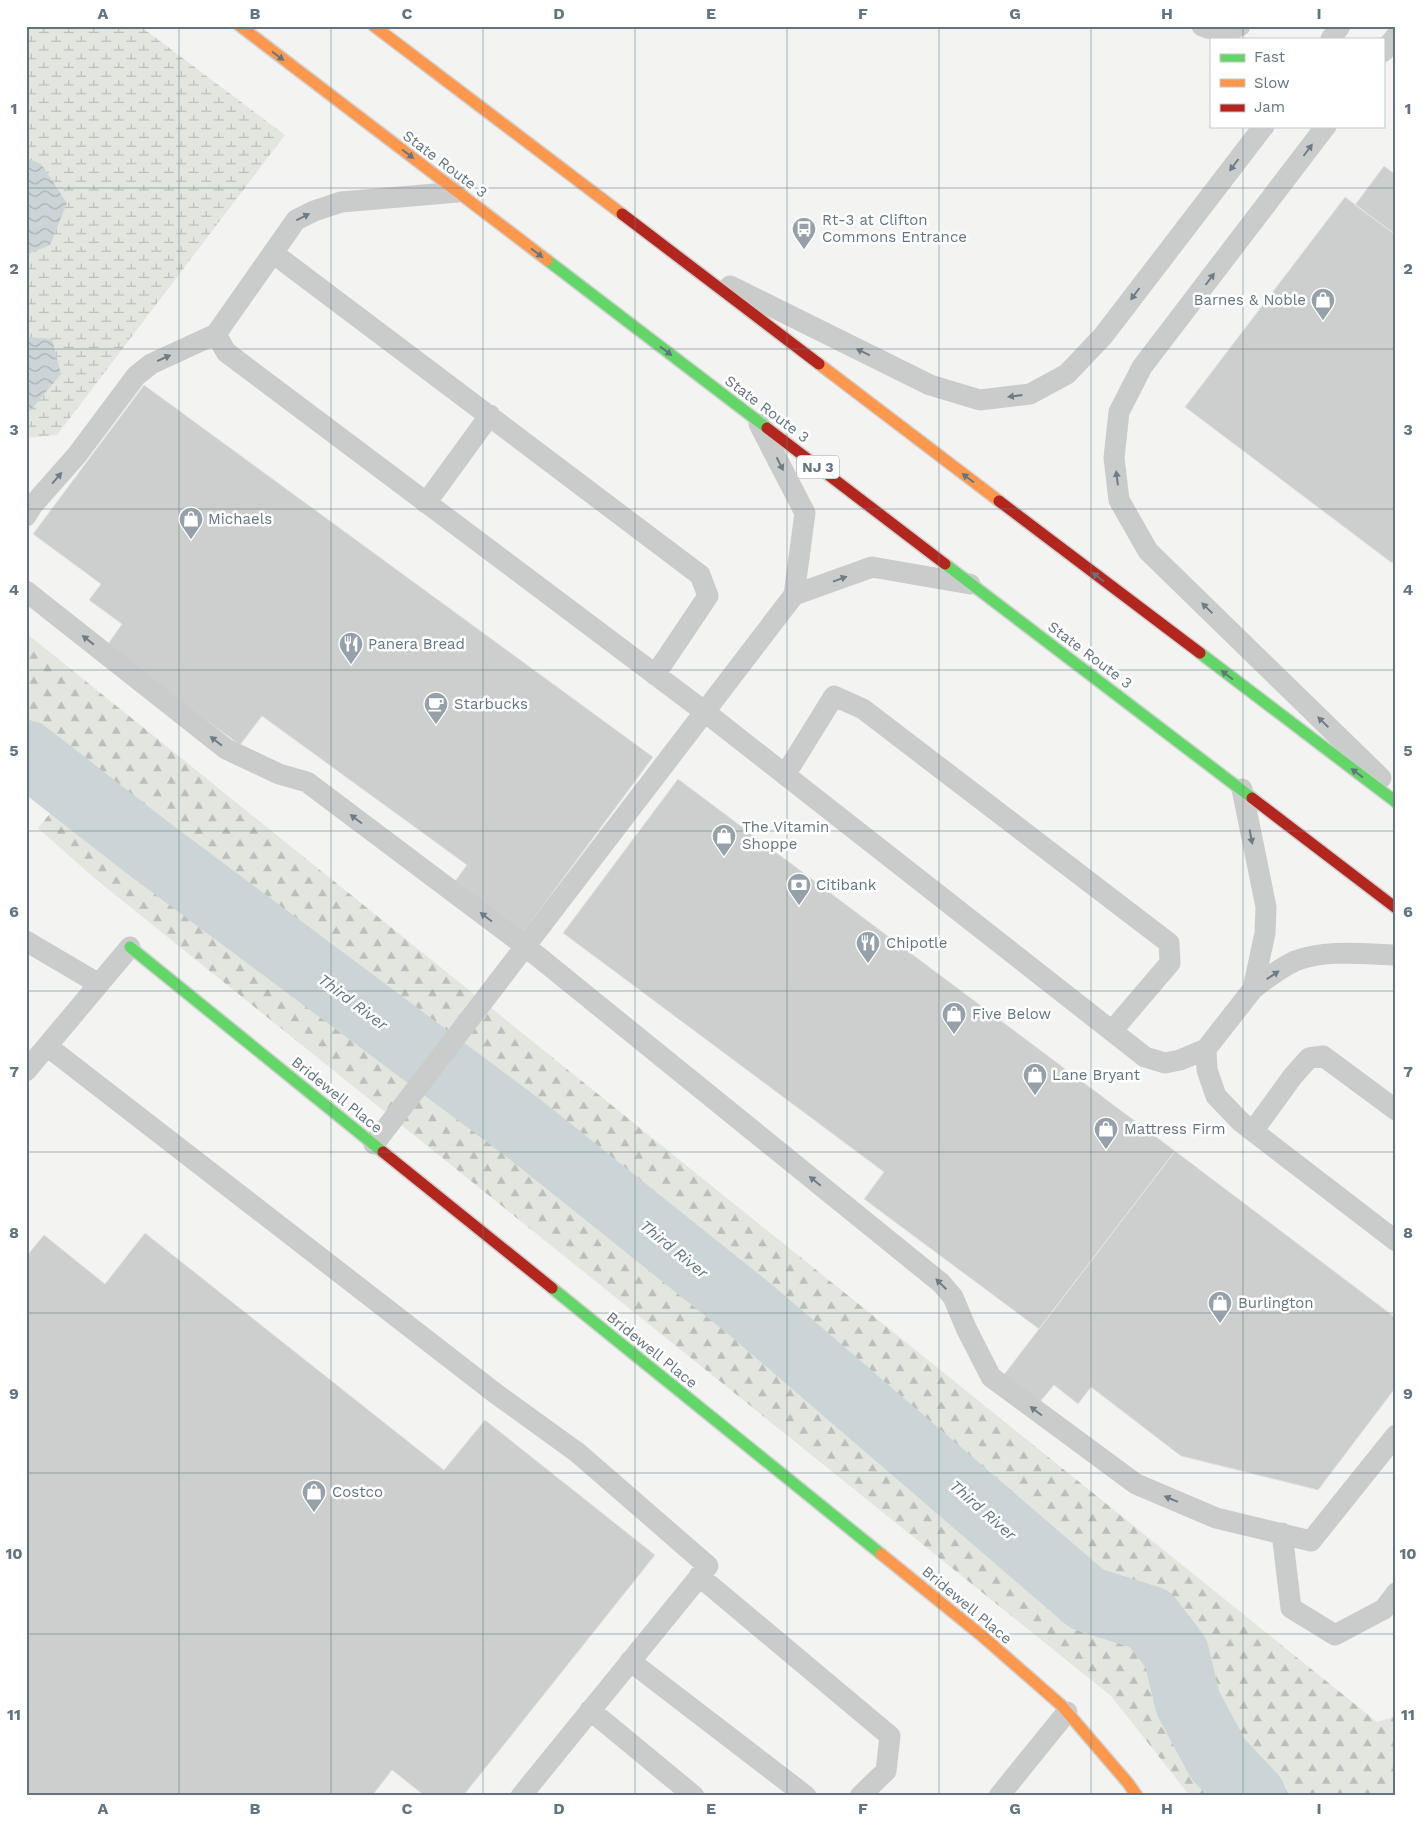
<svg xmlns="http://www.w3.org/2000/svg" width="1422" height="1822" font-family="'Work Sans',sans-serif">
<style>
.forest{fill:url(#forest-firs)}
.wetland{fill:url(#wetland-marsh)}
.water{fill:url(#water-waves)}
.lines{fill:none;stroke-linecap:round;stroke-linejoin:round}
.river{stroke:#cbd4d6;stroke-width:66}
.building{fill:#cdcfce;stroke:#e2e2e1}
.fast-casing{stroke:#d0d1d2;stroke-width:14}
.slow-casing{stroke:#d0d1d2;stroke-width:14}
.jam-casing{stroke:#d0d1d2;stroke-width:14}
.lane{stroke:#cacccc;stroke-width:21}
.fast{stroke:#63d668;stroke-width:11}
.slow{stroke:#ff974d;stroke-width:11}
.jam{stroke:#b3261e;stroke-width:11}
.oneway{fill:#637481}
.oneway2{fill:#6d7d88}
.grid{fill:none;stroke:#637481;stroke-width:1;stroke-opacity:0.55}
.labels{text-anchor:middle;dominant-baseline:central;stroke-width:5;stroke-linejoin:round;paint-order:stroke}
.shield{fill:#fff;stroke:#929ea7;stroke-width:1}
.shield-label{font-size:14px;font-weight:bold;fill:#637481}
.street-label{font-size:15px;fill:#637481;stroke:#fff}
.poi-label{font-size:15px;fill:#637481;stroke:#fff;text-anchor:start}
.water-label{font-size:16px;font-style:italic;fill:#5f777e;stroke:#fff}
.neatline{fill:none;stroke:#637481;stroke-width:2}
.grid-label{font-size:16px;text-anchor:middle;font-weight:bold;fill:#637481}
</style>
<defs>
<pattern id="forest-firs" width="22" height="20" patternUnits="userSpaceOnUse" patternTransform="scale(1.25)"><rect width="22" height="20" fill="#e2e6df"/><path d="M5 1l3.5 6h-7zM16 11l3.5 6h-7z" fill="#bbbfba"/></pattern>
<pattern id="wetland-marsh" width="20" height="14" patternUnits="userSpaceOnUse" patternTransform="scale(1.25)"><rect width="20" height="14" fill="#e2e6df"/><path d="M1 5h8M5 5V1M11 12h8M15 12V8" fill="none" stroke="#bbbfba"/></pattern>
<pattern id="water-waves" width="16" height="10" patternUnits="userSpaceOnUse" patternTransform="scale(1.25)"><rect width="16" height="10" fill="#cbd4d6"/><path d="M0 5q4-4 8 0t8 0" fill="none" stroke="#a8b1b3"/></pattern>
</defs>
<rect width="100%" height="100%" fill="#f3f3f1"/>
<path class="forest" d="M26,633L1377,1722L1396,1716V1796H1190L1111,1696L93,877L38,828L58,804L26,779Z"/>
<path class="wetland" d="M26,26H140L285,135L57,435L26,438Z"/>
<path class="water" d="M26,158L41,164L67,203L50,245L26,255Z
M26,337L52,339L61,374L30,411L26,412Z"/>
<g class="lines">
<path class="river" d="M26,753L144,845L522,1127L752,1311L1087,1599L1150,1619L1176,1653L1188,1703L1218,1759L1253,1796"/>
</g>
<path class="building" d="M1384,166L1396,175V235L1355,205Z
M1345,197L1396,235V558L1392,563L1185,407Z
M144,385L653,757L522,934L453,884L467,865L262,716L240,745L106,647L122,624L89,600L101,584L33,534Z
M678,779L1175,1151L1039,1329L864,1199L884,1172L563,933Z
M1175,1151L1396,1318V1387L1318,1490L1181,1456L1091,1387L1078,1404L1054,1385L1039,1403L1003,1376Z
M145,1233L444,1470L485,1420L655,1555L463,1796H425L392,1770L372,1796H26V1257L44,1235L105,1284Z"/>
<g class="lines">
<defs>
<path id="fast" d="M547,260L767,428
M945,564L1252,798
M1200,653L1396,802
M130,947L383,1152
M552,1288L881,1554"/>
<path id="slow" d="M240,26L547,260
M374,26L622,214
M819,364L999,501
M881,1554L981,1635L1061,1705L1128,1783L1137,1796"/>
<path id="jam" d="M622,214L819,364
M767,428L945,564
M999,501L1200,653
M1252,798L1396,908
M383,1152L552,1288"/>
</defs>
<use href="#fast" class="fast-casing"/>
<use href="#slow" class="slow-casing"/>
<use href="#jam" class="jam-casing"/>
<path class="lane" d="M1202,26C1213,31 1229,31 1240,26
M1331,39L1340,26
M1383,52L1396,36
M1326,126L1142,367L1119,412L1114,458L1119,500L1148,551L1381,778
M273,253L700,575L708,596L655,675
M730,286L930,385L980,400L1030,394L1067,374L1103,336L1264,126
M216,334L226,352L705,712L1145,1057L1165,1063L1180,1060L1206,1049
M426,503L490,415
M26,516L32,506L77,455L136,376L151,364L216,334L296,220L314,211L341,202L458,192
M26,591L226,749L279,774L307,782L525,946L941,1283L953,1297L966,1328L991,1377L1136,1484L1216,1518L1311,1541L1396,1435
M794,595L872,567L970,584
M785,775L834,696L863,709L1169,943L1170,963L1112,1031
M1242,789L1266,907L1265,933L1253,989C1266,979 1280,968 1295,961C1326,949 1363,954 1396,955
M26,941L99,984
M1253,989L1206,1049L1207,1070L1216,1096L1241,1122L1396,1241
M47,1046L495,1393L578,1453L708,1566L521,1796
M26,1071L130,947
M1253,1131L1293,1076L1309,1058L1323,1056L1396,1110
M374,1144L794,595L805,513L759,424
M1282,1533L1291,1608L1335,1635L1384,1609L1396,1593
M699,1576L890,1736L886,1771L860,1796
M630,1661L806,1796
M590,1710L694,1796
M999,1796L1067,1712"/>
<use href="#fast" class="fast"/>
<use href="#slow" class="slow"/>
<use href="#jam" class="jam"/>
</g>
<defs><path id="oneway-solid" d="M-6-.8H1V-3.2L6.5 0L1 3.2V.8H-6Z" transform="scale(1.25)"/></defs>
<g class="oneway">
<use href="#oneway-solid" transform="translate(278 56) rotate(37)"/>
<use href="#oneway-solid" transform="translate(408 154) rotate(37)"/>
<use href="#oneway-solid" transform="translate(537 253) rotate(37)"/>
<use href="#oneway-solid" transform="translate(666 351) rotate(37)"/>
<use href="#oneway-solid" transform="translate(968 478) rotate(-143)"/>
<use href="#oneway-solid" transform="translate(1098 577) rotate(-143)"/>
<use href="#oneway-solid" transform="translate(1227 675) rotate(-143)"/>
<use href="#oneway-solid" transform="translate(1357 773) rotate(-143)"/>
</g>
<g class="oneway2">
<use href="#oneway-solid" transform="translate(1308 150) rotate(-53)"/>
<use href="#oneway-solid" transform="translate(1234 165) rotate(127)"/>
<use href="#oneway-solid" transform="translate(303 217) rotate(-27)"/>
<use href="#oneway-solid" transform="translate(1210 279) rotate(-53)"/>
<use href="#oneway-solid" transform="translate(1135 294) rotate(127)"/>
<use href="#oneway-solid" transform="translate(863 352) rotate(-154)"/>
<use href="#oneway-solid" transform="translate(164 358) rotate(-24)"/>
<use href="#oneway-solid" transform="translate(1015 396) rotate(173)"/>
<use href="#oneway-solid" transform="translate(780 464) rotate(63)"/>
<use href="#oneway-solid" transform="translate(57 478) rotate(-49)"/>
<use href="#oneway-solid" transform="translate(1117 478) rotate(-97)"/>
<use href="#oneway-solid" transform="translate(840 579) rotate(-20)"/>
<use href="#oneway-solid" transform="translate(1207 608) rotate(-136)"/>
<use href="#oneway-solid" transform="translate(88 640) rotate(-142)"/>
<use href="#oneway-solid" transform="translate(1323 722) rotate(-136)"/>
<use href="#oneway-solid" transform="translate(216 741) rotate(-142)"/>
<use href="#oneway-solid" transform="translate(356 819) rotate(-143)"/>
<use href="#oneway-solid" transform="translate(1251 837) rotate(79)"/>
<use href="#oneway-solid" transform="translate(486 917) rotate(-143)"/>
<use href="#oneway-solid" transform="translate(1273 975) rotate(-33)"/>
<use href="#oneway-solid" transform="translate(815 1181) rotate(-141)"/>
<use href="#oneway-solid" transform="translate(941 1284) rotate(-135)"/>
<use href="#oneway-solid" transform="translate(1036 1411) rotate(-143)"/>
<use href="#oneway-solid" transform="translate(1171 1499) rotate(-157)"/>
</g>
<path class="grid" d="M179,26V1796M331,26V1796M483,26V1796M635,26V1796M787,26V1796M939,26V1796M1091,26V1796M1243,26V39M1243,126V1796M26,188H1396M26,349H1396M26,509H1396M26,670H1396M26,831H1396M26,991H1396M26,1152H1396M26,1313H1396M26,1473H1396M26,1634H1396"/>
<defs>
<symbol id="bus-pin" viewBox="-11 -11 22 30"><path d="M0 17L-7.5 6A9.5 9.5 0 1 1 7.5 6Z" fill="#95a0a8" stroke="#fff"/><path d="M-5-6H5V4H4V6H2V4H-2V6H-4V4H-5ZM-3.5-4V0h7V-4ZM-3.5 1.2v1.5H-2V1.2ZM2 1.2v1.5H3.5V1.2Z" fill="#fff"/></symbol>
<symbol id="shop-pin" viewBox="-11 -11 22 30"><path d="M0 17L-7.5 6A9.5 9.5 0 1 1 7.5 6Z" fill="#95a0a8" stroke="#fff"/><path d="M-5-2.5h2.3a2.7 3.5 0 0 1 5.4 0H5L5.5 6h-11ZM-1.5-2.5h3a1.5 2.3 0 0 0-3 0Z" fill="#fff"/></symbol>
<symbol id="restaurant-pin" viewBox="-11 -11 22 30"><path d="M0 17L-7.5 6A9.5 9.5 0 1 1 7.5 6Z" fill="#95a0a8" stroke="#fff"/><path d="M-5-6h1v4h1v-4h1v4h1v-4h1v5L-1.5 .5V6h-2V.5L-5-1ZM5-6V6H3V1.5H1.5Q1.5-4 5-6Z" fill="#fff"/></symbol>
<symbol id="cafe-pin" viewBox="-11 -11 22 30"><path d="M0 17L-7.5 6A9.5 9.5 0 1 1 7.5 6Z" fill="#95a0a8" stroke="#fff"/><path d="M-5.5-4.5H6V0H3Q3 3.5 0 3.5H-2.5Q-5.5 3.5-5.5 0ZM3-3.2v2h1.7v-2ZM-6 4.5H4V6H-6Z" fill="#fff"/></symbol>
<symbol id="bank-pin" viewBox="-11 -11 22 30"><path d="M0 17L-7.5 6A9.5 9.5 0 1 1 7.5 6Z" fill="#95a0a8" stroke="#fff"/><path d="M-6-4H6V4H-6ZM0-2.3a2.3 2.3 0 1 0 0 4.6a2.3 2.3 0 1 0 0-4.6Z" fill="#fff"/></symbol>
</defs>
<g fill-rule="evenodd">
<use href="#bus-pin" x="790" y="215" width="28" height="38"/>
<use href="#shop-pin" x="1309" y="286" width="28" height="38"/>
<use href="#shop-pin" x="177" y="505" width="28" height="38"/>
<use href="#restaurant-pin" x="337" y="630" width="28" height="38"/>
<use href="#cafe-pin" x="422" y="690" width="28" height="38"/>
<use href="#shop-pin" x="710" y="822" width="28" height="38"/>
<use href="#bank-pin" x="785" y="871" width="28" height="38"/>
<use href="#restaurant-pin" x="854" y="929" width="28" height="38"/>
<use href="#shop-pin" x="940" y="1000" width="28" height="38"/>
<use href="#shop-pin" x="1021" y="1061" width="28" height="38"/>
<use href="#shop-pin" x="1092" y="1115" width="28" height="38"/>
<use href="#shop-pin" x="1206" y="1289" width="28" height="38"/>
<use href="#shop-pin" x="300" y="1478" width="28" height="38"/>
</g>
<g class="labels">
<rect class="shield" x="797" y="455.5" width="42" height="23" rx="4"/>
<g class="shield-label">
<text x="818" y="467">NJ 3</text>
</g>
<g class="street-label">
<text transform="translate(445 164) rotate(37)">State Route 3</text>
<text transform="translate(767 409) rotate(37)">State Route 3</text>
<text transform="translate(1090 655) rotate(37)">State Route 3</text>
<text transform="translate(337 1095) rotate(39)">Bridewell Place</text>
<text transform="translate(652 1350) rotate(39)">Bridewell Place</text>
<text transform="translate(967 1605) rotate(40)">Bridewell Place</text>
</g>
<g class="poi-label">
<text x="822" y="220">Rt-3 at Clifton<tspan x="822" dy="17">Commons Entrance</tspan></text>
<text x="1306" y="300" text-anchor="end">Barnes &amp; Noble</text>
<text x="208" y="519">Michaels</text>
<text x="368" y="644">Panera Bread</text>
<text x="454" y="704">Starbucks</text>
<text x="742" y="827">The Vitamin<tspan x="742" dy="17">Shoppe</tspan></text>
<text x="816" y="885">Citibank</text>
<text x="886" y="943">Chipotle</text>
<text x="972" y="1014">Five Below</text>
<text x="1052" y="1075">Lane Bryant</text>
<text x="1124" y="1129">Mattress Firm</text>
<text x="1238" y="1303">Burlington</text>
<text x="332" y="1492">Costco</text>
</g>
<g class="water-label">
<text transform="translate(353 1002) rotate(37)">Third River</text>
<text transform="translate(674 1249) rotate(39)">Third River</text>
<text transform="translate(983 1510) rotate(41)">Third River</text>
</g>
</g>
<rect width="1422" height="1822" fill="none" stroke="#ffffff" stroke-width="55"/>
<rect x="1210" y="38" width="175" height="90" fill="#ffffff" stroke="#c1c7cd"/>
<rect x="1220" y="54" width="25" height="8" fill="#63d668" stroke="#c1c7cd"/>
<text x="1254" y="62" font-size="15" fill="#637481">Fast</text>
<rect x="1220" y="79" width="25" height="8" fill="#ff974d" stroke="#c1c7cd"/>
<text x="1254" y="88" font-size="15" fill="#637481">Slow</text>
<rect x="1220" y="104" width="25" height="8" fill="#b3261e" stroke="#c1c7cd"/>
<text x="1254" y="112" font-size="15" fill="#637481">Jam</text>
<rect x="28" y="28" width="1366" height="1766" class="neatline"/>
<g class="grid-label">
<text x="103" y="19">A</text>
<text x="255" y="19">B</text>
<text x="407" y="19">C</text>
<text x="559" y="19">D</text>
<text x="711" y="19">E</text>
<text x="863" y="19">F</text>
<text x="1015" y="19">G</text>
<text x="1167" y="19">H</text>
<text x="1319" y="19">I</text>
<text x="14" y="114">1</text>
<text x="1408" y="114">1</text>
<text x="14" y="274">2</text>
<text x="1408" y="274">2</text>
<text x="14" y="435">3</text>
<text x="1408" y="435">3</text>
<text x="14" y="595">4</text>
<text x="1408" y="595">4</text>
<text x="14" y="756">5</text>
<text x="1408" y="756">5</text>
<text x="14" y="917">6</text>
<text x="1408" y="917">6</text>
<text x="14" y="1077">7</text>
<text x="1408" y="1077">7</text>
<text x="14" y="1238">8</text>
<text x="1408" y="1238">8</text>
<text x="14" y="1399">9</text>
<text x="1408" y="1399">9</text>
<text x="14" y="1559">10</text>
<text x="1408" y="1559">10</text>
<text x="14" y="1720">11</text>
<text x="1408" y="1720">11</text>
<text x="103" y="1814">A</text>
<text x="255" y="1814">B</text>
<text x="407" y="1814">C</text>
<text x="559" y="1814">D</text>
<text x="711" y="1814">E</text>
<text x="863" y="1814">F</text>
<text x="1015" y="1814">G</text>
<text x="1167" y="1814">H</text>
<text x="1319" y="1814">I</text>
</g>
</svg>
